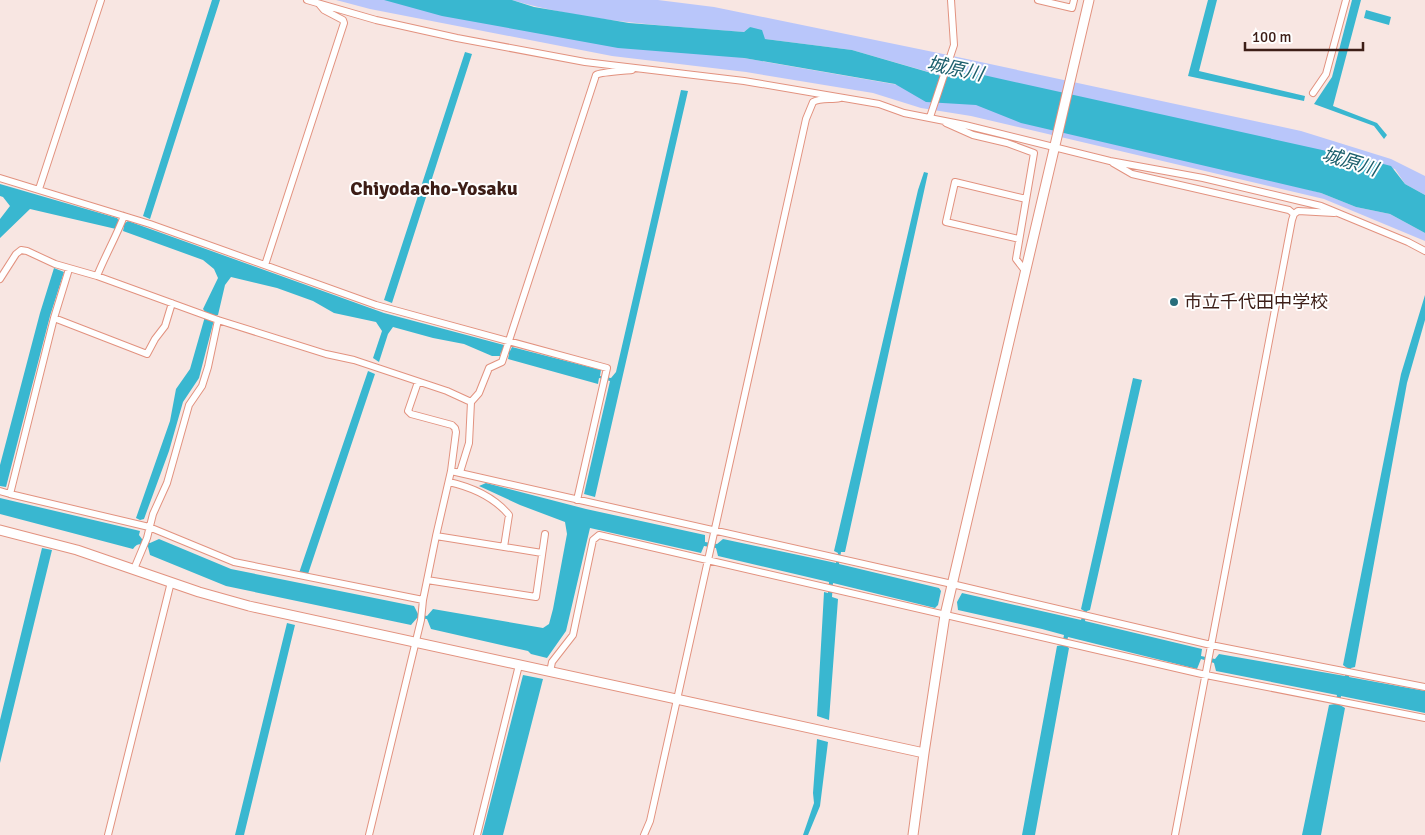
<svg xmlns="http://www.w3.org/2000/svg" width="1425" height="835" font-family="Signika,'Noto Sans JP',sans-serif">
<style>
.green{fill:#b9c6fa}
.water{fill:#39b7d0}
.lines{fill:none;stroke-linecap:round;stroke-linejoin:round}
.street-casing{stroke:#e2927f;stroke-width:8}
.secondary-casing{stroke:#e2927f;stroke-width:11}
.street{stroke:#fff;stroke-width:6}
.secondary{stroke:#fff;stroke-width:9}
.poi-dot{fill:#276d7b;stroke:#fff;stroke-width:2}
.labels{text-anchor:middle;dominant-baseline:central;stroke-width:4;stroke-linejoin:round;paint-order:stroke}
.poi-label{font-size:18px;fill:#3d1e17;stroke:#fff;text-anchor:start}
.water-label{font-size:19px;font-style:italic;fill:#1b5e6c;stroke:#fff}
.quarter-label{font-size:20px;font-weight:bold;fill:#3d1e17;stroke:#fff}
</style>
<rect width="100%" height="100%" fill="#f8e6e2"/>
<path class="green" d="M336,0H410L714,49L744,58L985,100L1321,193L1356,207L1390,214L1425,233V241L1324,199L971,116L921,108L873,93L746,72L612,56L370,9Z
M512,0H658L714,7L948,55L1301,131L1391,159L1425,176V195L1405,184L1395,169L946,77L852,50L765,39L750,27L744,32C666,26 587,22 512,0Z"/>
<path class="water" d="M212,0H220L150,219L143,216Z
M384,0H512L534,7L629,23L744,32L750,27L762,30L765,39L852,50L945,77L970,72L1372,161L1391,166L1405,184L1425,195V233L1390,214L1356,207L1321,193L1021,123L976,105L926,102L895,84L744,58L618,48L442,16Z
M1208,0H1217L1199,71L1305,96L1304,101L1188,76Z
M1352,0H1361L1333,106L1377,123L1387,135L1384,139L1374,126L1314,104L1332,77Z
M1366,10L1391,17L1389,25L1364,18Z
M465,52L472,54L392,303L384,300Z
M681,90L688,91L595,497L584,494L610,381L599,378L598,384L508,359L509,354L501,352L500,356H492L464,344L433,338L393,327L388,334L379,362L373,358L382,331L376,322L334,313L313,301L277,288L231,277L225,285L218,315L215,316L199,378L183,402L169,451L144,519L140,520L136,518L170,421L176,389L190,369L206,313L203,309L218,278L214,269L203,260L123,231L124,226L119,225L116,229L30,209L0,238V219L10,206L3,197L0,196V184L117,218L120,222L125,223L128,221L384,313L504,345L503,350L510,351L512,347L601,370L600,376L611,378L616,372Z
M924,172L928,173L845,552H841L839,564L939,588L941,591L938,605L935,608L833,583L832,597L838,599L829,720L817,716L824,592L828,593L829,582L718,556L716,548L704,546L701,553L590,528L566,631L547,658L531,654L528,651L431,629L427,619L417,618L411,625L226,586L150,555L148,547C141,544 138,542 133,549L0,514V498L136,530L140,531L139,535L142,539L150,543L159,539L231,569L414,606L418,614L427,616L433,609L543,628L549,624L553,609L567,534L565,522L520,505L479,486L486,483L586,509L705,535V542L717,544L723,539L836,563L838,553L834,551L918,190Z
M54,268L64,272L50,316L6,487L0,486V465L40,313Z
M1425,295V320L1407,383L1355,667L1351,668L1349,677L1425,691V713L1341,696L1340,705L1345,708L1321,835H1302L1329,705L1335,704L1337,695L1216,671L1214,663L1201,659L1197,669L1068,637L1066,646L1069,648L1035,835H1022L1057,646L1062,645L1064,635L1042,629L958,610L957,602L962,593L1081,620L1084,611L1081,609L1133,378L1142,380L1090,610L1087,611L1085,621L1202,649L1201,656L1215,659L1219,654L1345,676L1347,668L1343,665L1401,374Z
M368,371L375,374L308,574L299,573Z
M42,548L52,550L0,763V720Z
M287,623L295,625L244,835H235Z
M523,675L543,679L503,835H482Z
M817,739L828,742L820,806L808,835H803L814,803L813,793Z"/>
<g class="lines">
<defs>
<path id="street" d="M307,0L376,20L457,38L585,62L744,81L879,104L904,113L965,125L1110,161L1203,178L1321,206L1408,242L1425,251
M1038,0L1072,8L1074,0
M1313,93L1326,74L1346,0
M930,117L954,45L951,0
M946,123L973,135L1007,143L1034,153L1016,259L1026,272
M1113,163L1132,174L1289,210L1294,214
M0,178L150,224L376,305L607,368L577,500
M39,189L101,0
M1019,239L946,222L955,182L1026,199
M265,265L344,23L343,20L324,10L319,4
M69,269L54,318L10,494L149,527L234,562L423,600
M97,276C105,256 116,237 124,216
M0,279L16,254L21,250L27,251L55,264L97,276L218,320L326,354L354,360L447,391L471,402
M54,318L147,354L155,339L165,326L172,303
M451,471L952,584L1211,645L1425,687
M460,472L469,443L471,402L479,393L489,368L502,362L596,75C601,72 624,71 632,70
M449,482C471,487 494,497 509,515L504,547
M0,491L10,494
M436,536L542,553
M134,569L147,538L153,514L167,483L189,405L202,386L208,367L218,320
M427,580L536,597L545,534
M550,672L552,662L573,635L593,540L599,535L1206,675L1425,718
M108,835L171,582
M369,835L421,620L423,600L436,536L451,471L456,432L455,428L452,425L411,414L408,411L418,382
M477,835L519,665
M644,835L650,821L806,119L813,102C821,98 831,100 840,98
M1175,835L1292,220L1294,214L1298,211L1334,213"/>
<path id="secondary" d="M0,530L77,550L199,592L249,606L924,753
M913,835L924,753L945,615L1089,0"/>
</defs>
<use href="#street" class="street-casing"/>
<use href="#secondary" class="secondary-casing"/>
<use href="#street" class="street"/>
<use href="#secondary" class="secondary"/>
</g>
<circle class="poi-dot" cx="1174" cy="302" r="5"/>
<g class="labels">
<g class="poi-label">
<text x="1184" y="302">市立千代田中学校</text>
</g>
<g class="water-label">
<text transform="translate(955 69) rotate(12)">城原川</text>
<text transform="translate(1350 162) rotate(17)">城原川</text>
</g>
<g class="quarter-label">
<text x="434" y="188">Chiyodacho-Yosaku</text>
</g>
</g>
<path d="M1245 42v8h118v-8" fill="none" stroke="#3d1e17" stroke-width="2.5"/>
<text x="1252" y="42" font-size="15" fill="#3d1e17" stroke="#ffffff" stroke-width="4" paint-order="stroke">100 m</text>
</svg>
